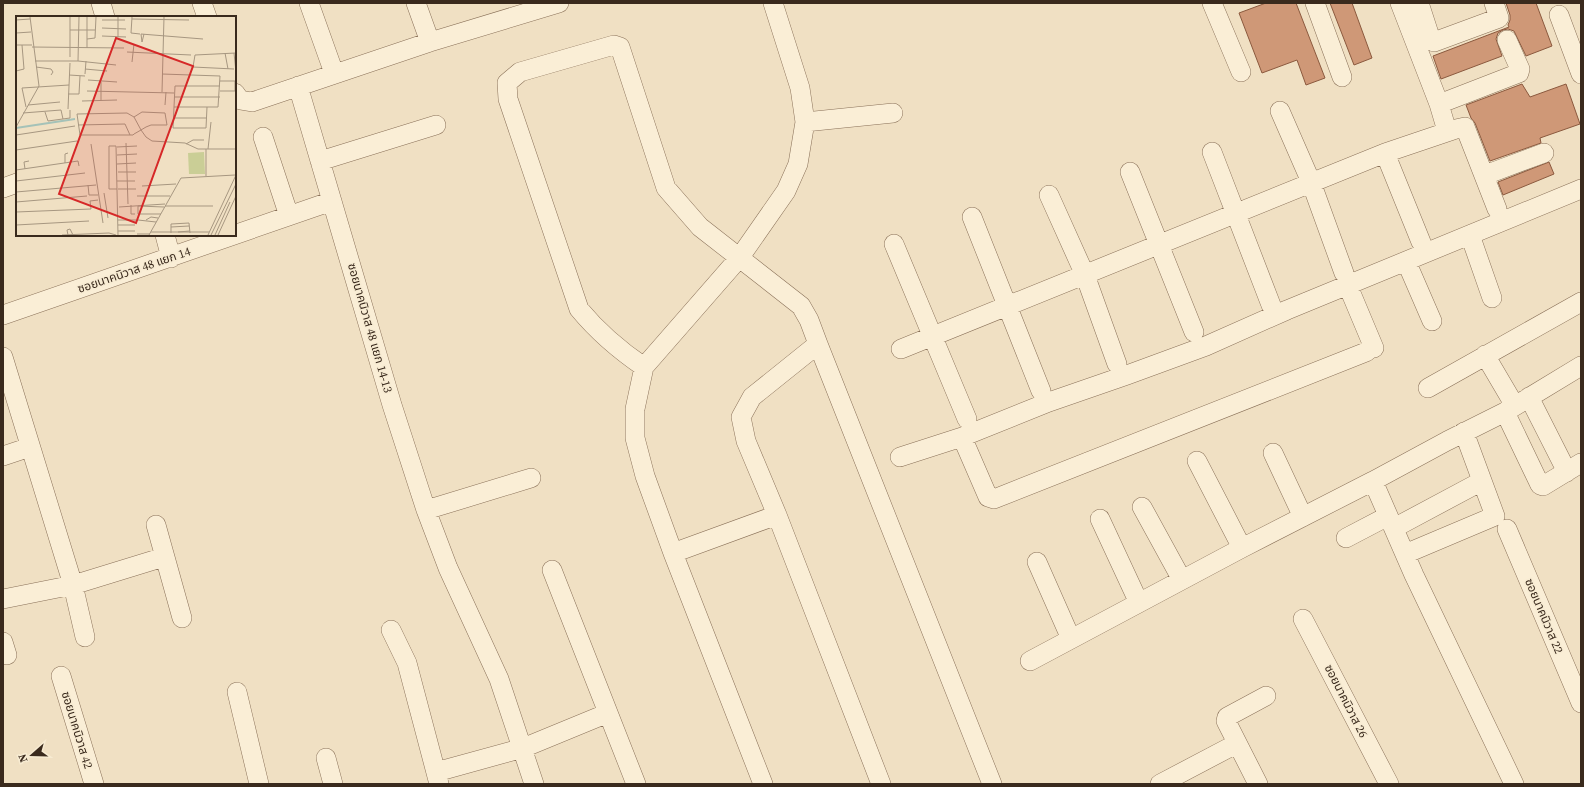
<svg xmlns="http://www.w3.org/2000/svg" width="1584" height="787" font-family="'Source Serif 4','Noto Sans Thai',serif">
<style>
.building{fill:#cf9877;stroke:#8b593e}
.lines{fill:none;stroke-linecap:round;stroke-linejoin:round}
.minor-casing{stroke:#8a7159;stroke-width:20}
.minor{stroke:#faeed6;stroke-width:19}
.labels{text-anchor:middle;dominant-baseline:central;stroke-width:3;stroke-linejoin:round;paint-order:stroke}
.street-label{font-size:12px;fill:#3a2a1d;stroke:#f7ebd2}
.inset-river{fill:none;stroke:#a5c2b8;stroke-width:2}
.inset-road{fill:none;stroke:#a79781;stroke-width:1}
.view{fill:#d62828;fill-opacity:0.15;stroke:#d62828;stroke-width:2}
.inset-edge{fill:none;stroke:#3a2a1d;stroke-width:2}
</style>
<rect width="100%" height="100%" fill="#f0e0c3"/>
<path class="building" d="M1266,3H1296L1325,78L1306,85L1297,60L1262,73L1239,13Z
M1330,3H1352L1372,58L1354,65Z
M1506,3H1536L1552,46L1526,56L1514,31L1508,29L1503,30L1498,33L1496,39L1502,56L1441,79L1433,56L1509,27L1508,25L1510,20V15Z
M1522,84L1530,97L1566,84L1580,124L1540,138L1541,143L1490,161L1475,123L1471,118L1466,105Z
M1549,162L1554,174L1503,195L1498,182Z"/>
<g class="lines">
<defs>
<path id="minor" d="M101,3L105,17
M202,3L207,17
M309,3L334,73
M416,3L430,42
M1212,3L1241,72
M1315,3L1342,77
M1400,3L1439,104L1447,131
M1419,3L1431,40L1434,42L1499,18L1494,3
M1559,15L1581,74
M298,86L392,405L426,510L448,568L499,679L534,784
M235,93L240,100L252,102L430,42L559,3
M1439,104L1519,73L1520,69L1507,40
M1280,111L1311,182L1344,273
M805,122L893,113
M263,137L289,216
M1212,152L1271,305
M1385,153L1421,242
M320,161L436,125
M1130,172L1194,332
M1485,175L1544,153
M3,188L17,183
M1049,195L1085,275L1117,364
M972,217L1041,391
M165,235L171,258
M1470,235L1492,298
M894,244L967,419
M1406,261L1432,321
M1348,286L1374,348H1371L1366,352L994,499L988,497L962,437L1049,402L1127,375L1206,346L1287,310L1581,189
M3,315L332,201
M818,344L752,397L741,417L746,441L777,515L881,784
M901,349L1385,153L1456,129L1465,127L1497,209
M1485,355L1515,406
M3,357L73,585L85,637
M644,367C619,350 598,332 579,309L508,99L507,83L520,72L614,45L620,47L666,188L700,227L801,306L809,320L818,344L992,784
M1428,388L1581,302
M1529,397L1567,472
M1505,412L1540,485L1543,486L1581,463
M1273,453L1303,517
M3,456L30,447
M900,457L962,437
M1197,461L1242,548
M1373,481L1414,575L1514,784
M1142,507L1182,580
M426,510L531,478
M1100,519L1139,603
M156,525L182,618
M1394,528L1482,481
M1507,529L1581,703
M1346,538L1388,516
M673,553L777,515
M1405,554L1495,516L1464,432
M1037,562L1071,639
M552,570L636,784
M3,599L73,585L164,557
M1303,619L1389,784
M391,630L407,663L439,784
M3,642L7,655
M1030,661L1242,548L1373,481L1447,441L1505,412L1581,366
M61,676L94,784
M237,692L259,784
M326,758L333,784
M436,772L523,748L608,713
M763,784L673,553L645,476L635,438V409L644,367L740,257L786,191L798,164L805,122L800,88L773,3
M1160,784L1236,744
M1258,784L1226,721L1227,717L1266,696"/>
</defs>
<use href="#minor" class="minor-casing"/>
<use href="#minor" class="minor"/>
</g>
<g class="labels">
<g class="street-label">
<text transform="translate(134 270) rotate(-19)">ซอยนาคนิวาส 48 แยก 14</text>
<text transform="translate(370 328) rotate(74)">ซอยนาคนิวาส 48 แยก 14-13</text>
<text transform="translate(1544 616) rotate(67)">ซอยนาคนิวาส 22</text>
<text transform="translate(1346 701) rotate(63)">ซอยนาคนิวาส 26</text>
<text transform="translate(77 730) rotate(73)">ซอยนาคนิวาส 42</text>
</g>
</g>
<g transform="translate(16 16)">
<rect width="220" height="220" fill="#f0e0c3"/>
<path d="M188,136L189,158H173L172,137Z" fill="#cace96"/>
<path class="inset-river" d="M0,112L59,103"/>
<path class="inset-road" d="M71,1V32M116,1L115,17L124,18M116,3L173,4M0,4L14,3M86,4H109M86,12L110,13M54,14H79M0,17L15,16M125,18L187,23M125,18L126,26L128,18M86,20L110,21M102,21V1M71,23L79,22L80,1M0,29H16M16,31L108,32M111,36L175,39M209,37L212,53M218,37L220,56M54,41V1M19,45H62L100,49M62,45L63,1M116,46L118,28M20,51L35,53L37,56L35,59M69,53L91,55M218,53L177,51L179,39L220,37M0,55L8,53L6,29M69,58L70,45M146,58L204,60L202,91H158M53,59L69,60M72,64L101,66M204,65H220M71,75L158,77M204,75H219V65M146,76L148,1M52,78H63L64,60M158,81H204M66,85L101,84M85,85V66M12,89L44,86M149,89L150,76M10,91L6,72L53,69M191,91L190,112H157L159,70H204M52,93L54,47M29,96L32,105L54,102V94M7,97L45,94L47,103M118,101L126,96L149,97L151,109H135L130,111L125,114L118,118L117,119H64L61,98L111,97L118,101L125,114L130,121L136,125L169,127L182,133H220M157,102H191M62,109L109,108L114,119M0,111L23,70L14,1M0,119L59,110M110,127L112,188M75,128L87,207M170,128L177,124H188M101,131L121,130M192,133L195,106M0,134L61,125M101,139L121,138M49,147V138L52,137M101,148L120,147M9,153L8,146L13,145M0,154L62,145L63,150M102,156H120M190,160V133M0,165L69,157M101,165H119M72,169L73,179H82M126,170L160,168M101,173H93V130H100L102,219M102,173H120M0,176L80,169M88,177L92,202M121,180H154M0,186L71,180M115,189V198H119M149,190H197M103,191L149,188M0,196L75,193L74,185L82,184M145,198H122V190L148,191M102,204H120M122,204L140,206M130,204L135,201L142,202M0,209L73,205M102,209H119M155,211L173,210M102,215H119M135,216H193M162,216L174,215M155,217V208L173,207L174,217M121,218H134M46,219L93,217L100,219M52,219L51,214L54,213L57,219M133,219L165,162L219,159M192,219L220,159M195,219L220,168M199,219L214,186M202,219L220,180"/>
<path class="view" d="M100,22L177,50L120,207L43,178Z"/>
<rect width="220" height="220" class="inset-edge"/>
</g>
<rect width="1584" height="787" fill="none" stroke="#3a2a1d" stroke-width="8"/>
<g transform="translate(32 755) rotate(250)" stroke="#f7ebd2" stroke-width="3" paint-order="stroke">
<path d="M0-3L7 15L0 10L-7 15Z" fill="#3a2a1d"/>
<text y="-6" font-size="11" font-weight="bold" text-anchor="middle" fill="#3a2a1d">N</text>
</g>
</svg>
